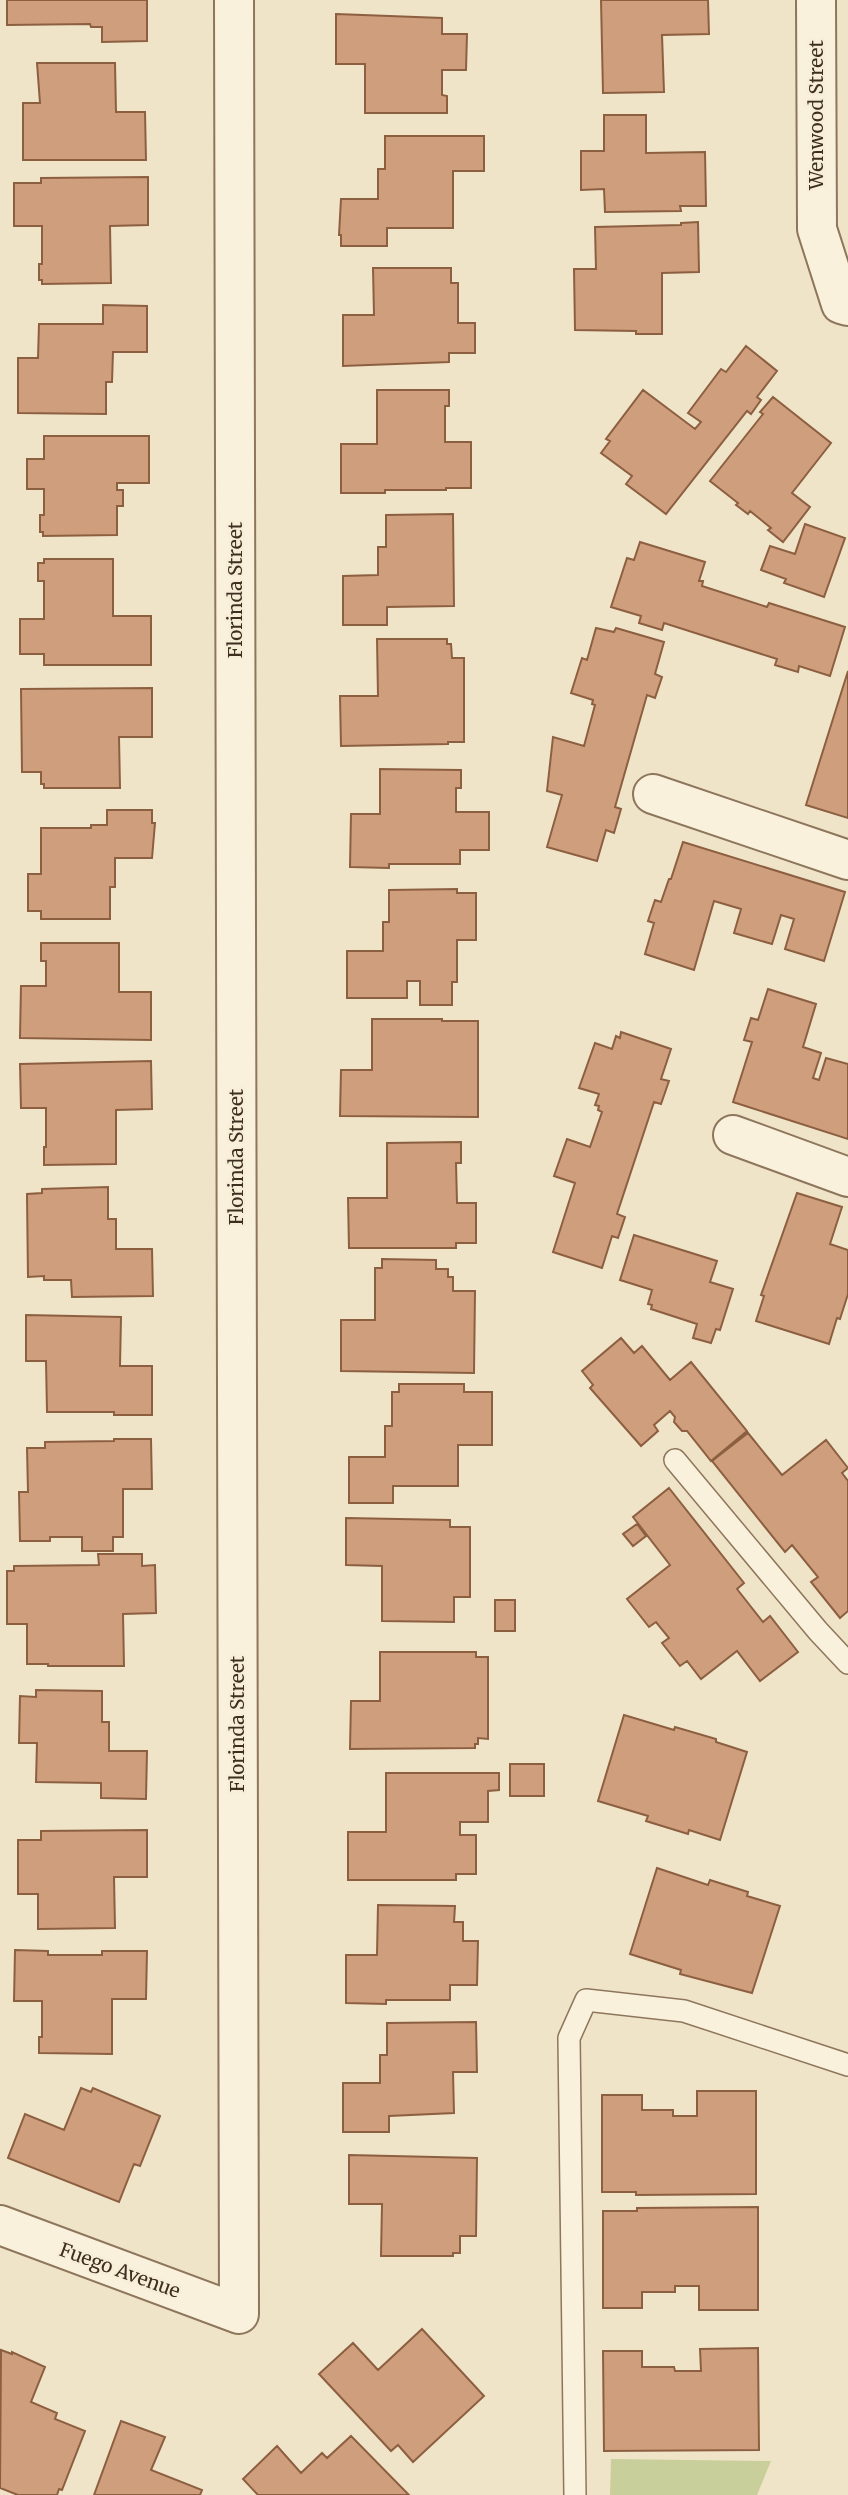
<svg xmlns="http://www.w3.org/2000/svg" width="848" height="2495" font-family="Merriweather,serif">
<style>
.green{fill:#c9cf9b}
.building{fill:#cf9f7d;stroke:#8d5f41;stroke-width:2}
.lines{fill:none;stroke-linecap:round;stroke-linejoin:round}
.lane-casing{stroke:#8d765c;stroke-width:24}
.street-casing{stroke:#8d765c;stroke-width:42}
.lane{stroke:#faf1dc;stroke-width:21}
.street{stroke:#faf1dc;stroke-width:38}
.labels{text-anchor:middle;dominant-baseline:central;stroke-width:5;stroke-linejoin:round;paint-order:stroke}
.street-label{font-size:19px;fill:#3d2e20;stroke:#f7eed8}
</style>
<rect width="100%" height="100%" fill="#f0e4c8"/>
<path class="green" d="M611,2459L771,2461L757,2495H610Z"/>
<path class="building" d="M7,0H147V41L102,42V27H91L90,24L7,25Z
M601,0H708L709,34L662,35L664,92L603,93Z
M336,14L442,18V34H467L466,70H442V95L447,96V113H365V64H336Z
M37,63H115L116,112H145L146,160H23V103H40Z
M604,115H646V153L705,152L706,206H680L681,211L605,212L604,189L581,190V151H604Z
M385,136H484V171H453V228H387V246H341V235H339L341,199H378V169H385Z
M148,177V225L110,226L111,283L42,284V280H39V264H42V226H14V183H41V178Z
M698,222L699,272L662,273V334H636V331L575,330L574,269H596L595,227L681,225V223Z
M373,268H451V283H458V323H475V353H449V362L343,366V315H374Z
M103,305L147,306V352H113L112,382H106V414L18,413V358H38L39,324H103Z
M746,346L777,371L757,397L761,400L751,414L747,411L666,514L626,484L632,476L601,453L610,441L606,439L643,390L695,429L701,422L688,413L721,369L726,372Z
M377,390H449V406H445V442H471V488H446V490H385V493H341V444H377Z
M773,397L831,443L792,493L810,507L783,542L768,530L771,528L750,511L748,514L736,505L738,503L710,481L763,414L760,412Z
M44,436H149V483H117V490H123V506H117V535L43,536V532H40V515H44V489H27V459H44Z
M453,514L454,606L387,607V625H343V576L378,575V547H386V515Z
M805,524L845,538L824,597L784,583L786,579L761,570L770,546L795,554Z
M640,542L705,562L699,581H703L702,586L767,607L769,603L845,627L830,676L799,666L798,672L775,665L777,659L664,623L662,630L639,623L641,616L611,607L627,558L634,560Z
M44,559H113V616H151V665H44V654H20V619H44V581H38V563H44Z
M596,628L614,632L616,628L664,642L655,674L662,677L655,698L647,695L615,807L621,809L614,833L606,830L597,861L547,847L562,795L547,791L553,737L584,746L595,705L592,704L593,700L571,693L582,658L587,660Z
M377,639H447V644H451L452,658H464V742H448V744L341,746L340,696H378Z
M848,671V818L806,805Z
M152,688V737H119L120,788H44V784H41V772H22L21,689Z
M380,769L461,770V788H456V812H489V850H460V864H389V868L350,867L351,814H380Z
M107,810H152V823H155L152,858H115V887H110V919H41V911H28V874H41V828H91V825H107Z
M683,842L845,892L824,961L785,949L794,919L781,915L772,944L734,933L741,909L714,901L694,970L645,954L654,923L648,921L655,900L661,902L669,879H671Z
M457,889V893H476V940H457V982H452V1005H420V981H407V998H347V951H383V922H389V890Z
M41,943H119V992H151V1040L20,1038L21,986H46V961H41Z
M768,989L816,1004L803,1047L821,1053L813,1078L819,1080L826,1058L848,1064V1139L733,1102L752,1042L744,1040L751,1018L758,1020Z
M372,1019H442V1021H478V1117L340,1116L341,1070H372Z
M621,1032L671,1049L661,1079L669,1081L661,1104L654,1102L617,1214L625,1217L618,1238L612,1236L602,1268L553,1252L575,1183L554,1176L567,1139L590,1147L602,1112L598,1110L599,1106L595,1105L599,1094L579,1088L595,1043L612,1049L616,1036L620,1038Z
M151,1061L152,1109L116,1110V1164L44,1165V1147H46V1108H21L20,1064Z
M461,1142V1163H456L457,1203H476V1243H456V1248H349L348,1198H387V1143Z
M108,1187V1219H116V1249H152L153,1296L72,1297L71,1280H44V1276L28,1277L27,1194L42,1193V1189Z
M797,1193L842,1207L830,1244L848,1250V1294L840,1319L837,1318L829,1344L756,1321L764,1296L761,1295Z
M634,1235L717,1261L710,1282L733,1289L720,1330L716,1329L711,1343L693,1338L697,1324L651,1309L652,1305L648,1304L652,1290L620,1280Z
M382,1259L436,1260V1269H448V1277H453V1291H475L474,1373L341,1371V1320H375V1268H382Z
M26,1315L121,1317L120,1366H152V1415H114V1412H47L46,1361H26Z
M621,1338L634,1353L642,1346L670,1380L691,1362L747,1431L711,1461L687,1431H682L674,1422L675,1417L670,1411L654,1425L658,1431L641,1446L590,1388L593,1385L582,1371Z
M399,1384H464V1392H492V1445H458V1486H393V1503H349V1457H385V1426H392V1392H399Z
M748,1433L782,1475L826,1440L848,1468L842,1473L848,1481V1611L840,1618L811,1582L818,1577L792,1545L785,1552L712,1461Z
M114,1439H151L152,1489H123V1537H113V1551H82V1537H50V1541H20L19,1492H28L27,1448H45V1442L114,1441Z
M669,1488L744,1583L737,1589L763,1622L770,1616L798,1652L760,1681L737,1651L701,1679L687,1661L680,1666L662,1643L669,1638L656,1622L649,1627L627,1599L670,1565L633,1517Z
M346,1518L450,1520V1527H470V1597H454V1622L382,1621V1566L346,1565Z
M637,1524L646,1536L633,1546L623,1534Z
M98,1554H142V1566L155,1565L156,1613L123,1614L124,1666H48V1664H27V1624H7V1571H14V1566L99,1565Z
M495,1600H515V1631H495Z
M380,1652H476V1657H488V1739L478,1738V1744H475V1748L350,1749L351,1701H380Z
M36,1690L102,1691V1722H109V1751H147L146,1799L101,1798V1783L36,1782L37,1743H19L20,1696L36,1697Z
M624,1715L674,1730L675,1727L716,1739V1742L747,1752L720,1840L689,1830L688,1834L646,1821L648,1816L598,1801Z
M510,1764H544V1796H510Z
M386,1773H499V1790L488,1791V1822H460V1835H476V1874H456V1880H348V1832H386Z
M147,1830V1877H114L115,1928L38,1929V1894H18V1840H41V1831Z
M657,1868L708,1885L710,1880L748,1892L747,1896L780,1906L752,1993L680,1974L681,1970L630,1954Z
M378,1905L455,1906L454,1922H463V1941H478L477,1985H450V2000H386V2004L346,2003V1955H377Z
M15,1950L48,1951V1955H102V1951H147L146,1999H112V2054L39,2053V2037H42V2001H14Z
M476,2022L477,2072H453L454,2113L389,2116V2132H343V2083H380V2055H387V2023Z
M81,2088L91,2092L93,2088L160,2116L140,2166L134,2164L119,2202L8,2158L25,2114L64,2130Z
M697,2091H756V2194L636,2195V2192H602V2095H642V2110H673V2116H697Z
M349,2155L477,2158L476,2236H460V2253H453V2256H381L382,2204H349Z
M758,2207V2310H699V2286H675V2292H642V2308H603V2211H637V2208Z
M422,2329L484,2396L413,2462L398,2445L391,2451L319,2374L353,2343L378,2370Z
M758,2348L759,2450L604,2451L603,2351H642V2367H674L675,2371H701L700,2349Z
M1,2350L12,2354V2352L45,2367L31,2402L57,2413L55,2419L85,2431L62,2490L59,2489L57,2495H18L0,2488Z
M121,2421L165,2437L151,2470L202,2490L200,2495H94Z
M351,2436L409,2495H258L243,2479L277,2446L301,2473L322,2453L327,2458Z"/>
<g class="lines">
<defs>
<path id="lane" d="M675,1460L818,1631L848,1663
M575,2495L569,2038L586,2000L684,2011L848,2065"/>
<path id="street" d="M816,0L817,229L841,304L848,306
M653,794L848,860
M733,1135L848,1177
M0,2225L239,2314L234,0"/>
</defs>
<use href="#lane" class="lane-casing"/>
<use href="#street" class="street-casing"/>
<use href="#lane" class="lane"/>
<use href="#street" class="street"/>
</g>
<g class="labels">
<g class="street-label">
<text transform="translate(816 115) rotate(-90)">Wenwood Street</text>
<text transform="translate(235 590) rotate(-90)">Florinda Street</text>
<text transform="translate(236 1157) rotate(-90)">Florinda Street</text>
<text transform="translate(237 1724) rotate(-90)">Florinda Street</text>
<text transform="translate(120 2270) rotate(20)">Fuego Avenue</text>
</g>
</g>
</svg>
